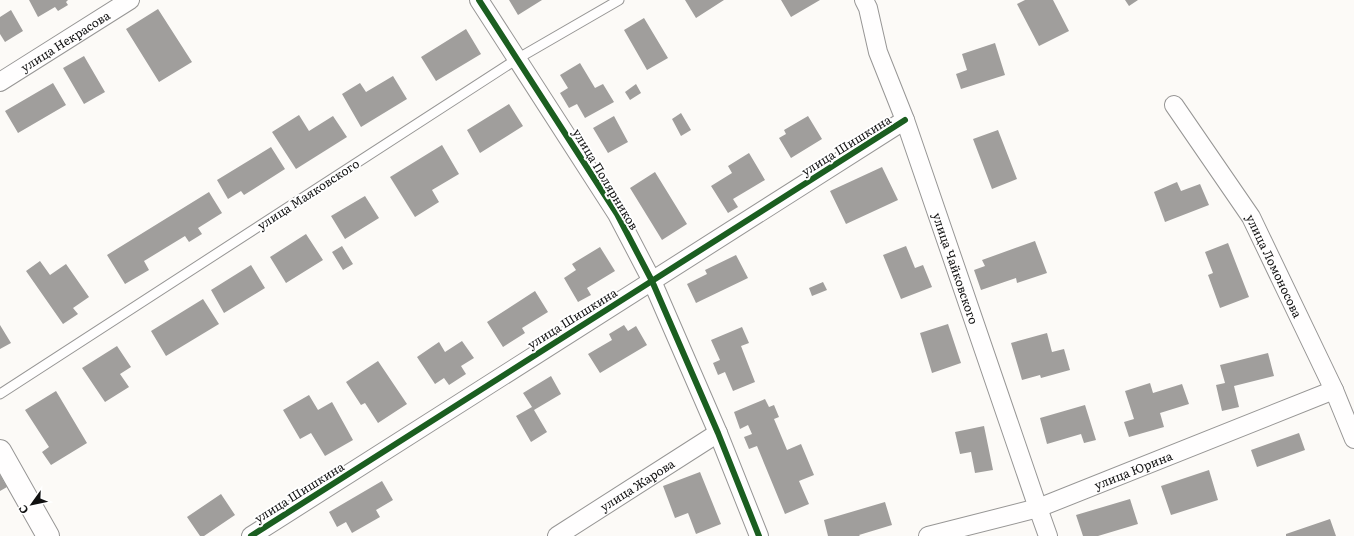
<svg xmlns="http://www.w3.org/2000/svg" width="1354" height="536" font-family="Literata,serif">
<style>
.building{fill:#a09e9c}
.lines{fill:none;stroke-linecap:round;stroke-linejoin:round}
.service-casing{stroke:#979695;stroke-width:11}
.minor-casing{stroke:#979695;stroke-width:20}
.tertiary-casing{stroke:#979695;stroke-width:24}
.service{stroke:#fffefe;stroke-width:9}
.minor{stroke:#fffefe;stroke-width:18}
.tertiary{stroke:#fffefe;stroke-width:22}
.cycleway-casing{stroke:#fff;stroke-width:8}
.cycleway{stroke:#1b5e20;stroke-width:6}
.labels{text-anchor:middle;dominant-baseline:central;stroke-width:4;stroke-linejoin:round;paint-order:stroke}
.street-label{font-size:12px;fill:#111;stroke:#fff}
</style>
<rect width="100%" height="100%" fill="#fcfaf7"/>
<path class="building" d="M29,0H68L66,2L68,5L58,11L55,7L38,17Z
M509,0H542L518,15Z
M685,0H724L696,18Z
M781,0H820L791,17Z
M1025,0H1053L1069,31L1039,46L1017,4Z
M1125,0H1138L1129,6Z
M158,9L192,62L159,82L126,29Z
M11,10L23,31L5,42L0,34V17Z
M644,18L668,58L647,70L624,30Z
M466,29L481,54L436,81L421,57Z
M995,43L1005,75L961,89L956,74L967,70L962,54Z
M84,56L105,92L84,104L63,68Z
M580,63L595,88L603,84L614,102L585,118L577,104L569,108L560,93L568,88L560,75Z
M393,76L407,99L361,127L342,94L360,83L366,92Z
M53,83L66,105L18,133L5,111Z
M636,84L641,93L630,100L625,92Z
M509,104L523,126L480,153L467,130Z
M681,113L691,130L681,136L672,119Z
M299,115L309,131L333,116L347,137L296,169L272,132Z
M614,116L628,142L608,153L593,128Z
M808,116L822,139L791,158L779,138L786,134L784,130Z
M998,130L1017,179L992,189L973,139Z
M442,145L459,174L432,190L439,202L415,217L390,177Z
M271,147L285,169L244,195L241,191L228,199L217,180Z
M749,153L765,180L733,199L738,207L728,213L711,186L732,173L728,166Z
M882,167L898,200L846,224L830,191Z
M655,172L687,224L662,240L630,188Z
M1177,182L1181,191L1200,184L1209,205L1165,222L1154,192Z
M209,192L222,213L198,228L202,234L189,242L185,236L144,261L149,270L125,284L107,255Z
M365,196L379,218L345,239L331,216Z
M306,234L323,260L286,283L270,257Z
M1035,241L1047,273L1017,283L1016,278L981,290L974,270L985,266L982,260Z
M1228,243L1249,297L1220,308L1208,275L1213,273L1205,252Z
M342,246L353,264L343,270L332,252Z
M906,246L915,268L923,265L932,287L901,299L883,255Z
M600,247L615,271L587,288L591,295L578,302L564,278L576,270L572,264Z
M736,255L748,278L696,303L687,284L707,274L705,270Z
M40,261L50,275L66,264L89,297L73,308L78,314L63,324L26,271Z
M251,265L265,288L224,313L211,290Z
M823,282L827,290L812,296L809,288Z
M535,291L548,312L522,328L525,333L503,347L487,322Z
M203,299L219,324L166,356L151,331Z
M948,324L961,363L932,373L920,333Z
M0,325L11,343L0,349Z
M624,325L628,331L636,326L647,345L600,373L588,354L612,340L609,334Z
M742,327L749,343L741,346L755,382L733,391L725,372L718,375L713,363L720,360L711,340Z
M1047,333L1052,352L1064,349L1070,370L1041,378L1040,375L1022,380L1011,343Z
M462,341L474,358L461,366L466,374L449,385L444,378L435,384L417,357L439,342L445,352Z
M117,346L131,367L120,374L129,387L105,402L82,368Z
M1268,353L1274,376L1234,386L1239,407L1222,411L1216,385L1225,383L1220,365Z
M378,361L407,404L378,423L365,403L361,405L346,382Z
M551,376L561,394L534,410L547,432L531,442L516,416L532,407L523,393Z
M1150,383L1153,393L1182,384L1189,404L1160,413L1164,427L1129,437L1124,422L1134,419L1125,391Z
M56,391L87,443L51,465L42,452L49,447L25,410Z
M309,395L318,410L332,402L353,440L325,456L311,433L300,439L283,410Z
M765,399L769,407L774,405L779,417L774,419L787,450L801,444L814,475L799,481L809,504L785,514L757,446L749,449L744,437L752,434L748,425L740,429L734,412Z
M1085,405L1096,440L1084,443L1081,434L1047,444L1040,418Z
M984,426L993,470L975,473L971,452L960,454L955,432Z
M1299,433L1305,450L1257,467L1251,450Z
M1209,470L1218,500L1171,515L1161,486Z
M700,472L721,524L696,534L688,513L675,518L663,486Z
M0,475L7,487L0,491Z
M382,481L393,500L376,510L380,517L352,533L346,522L337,527L329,512Z
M221,494L235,515L204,536H200L187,517Z
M1130,499L1138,524L1098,536H1083L1076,515Z
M885,502L892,525L859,535L860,536H828L824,520Z
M1330,519L1336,536H1286V534Z"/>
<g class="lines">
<defs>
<path id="service" d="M0,394L517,59L619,0"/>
<g id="minor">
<path d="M479,0L617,214L652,281L718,433L759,536"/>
<path id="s1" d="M864,0L868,8L878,52L905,120L1038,508L1048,536"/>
<path id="s2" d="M0,82L130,0"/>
<path id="s3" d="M1174,105L1251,217L1334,390L1354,439"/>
<path d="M251,536L905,120"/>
<path id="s4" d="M557,536L718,433"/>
<path id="s5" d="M928,536L1038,508L1334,390"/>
</g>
<path id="tertiary" d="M0,451L48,536"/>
</defs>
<use href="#service" class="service-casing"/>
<use href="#minor" class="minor-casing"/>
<use href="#tertiary" class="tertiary-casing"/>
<use href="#service" class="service"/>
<use href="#minor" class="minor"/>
<use href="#tertiary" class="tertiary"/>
<defs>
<path id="cycleway" d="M479,0L617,214L652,281L718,433L759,536
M251,536L905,120"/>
</defs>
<use href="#cycleway" class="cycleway-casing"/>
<use href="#cycleway" class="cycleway"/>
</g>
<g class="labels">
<g class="street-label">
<text stroke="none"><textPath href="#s2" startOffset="77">улица Некрасова</textPath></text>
<text transform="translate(846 145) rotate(-32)">улица Шишкина</text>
<text transform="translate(606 179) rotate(59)">улица Полярников</text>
<text transform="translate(308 194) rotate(-33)">улица Маяковского</text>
<text stroke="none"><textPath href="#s3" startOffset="190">улица Ломоносова</textPath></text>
<text stroke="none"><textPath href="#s1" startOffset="284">улица Чайковского</textPath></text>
<text transform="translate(572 318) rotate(-32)">улица Шишкина</text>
<text stroke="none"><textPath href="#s5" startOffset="216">улица Юрина</textPath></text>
<text stroke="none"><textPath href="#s4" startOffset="95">улица Жарова</textPath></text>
<text transform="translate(299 492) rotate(-32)">улица Шишкина</text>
</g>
</g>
<g transform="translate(32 504) rotate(237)" stroke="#ffffff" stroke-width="3" paint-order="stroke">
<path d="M0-3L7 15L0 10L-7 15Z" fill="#111111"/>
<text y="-6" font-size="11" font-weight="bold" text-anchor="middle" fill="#111111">С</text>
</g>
</svg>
